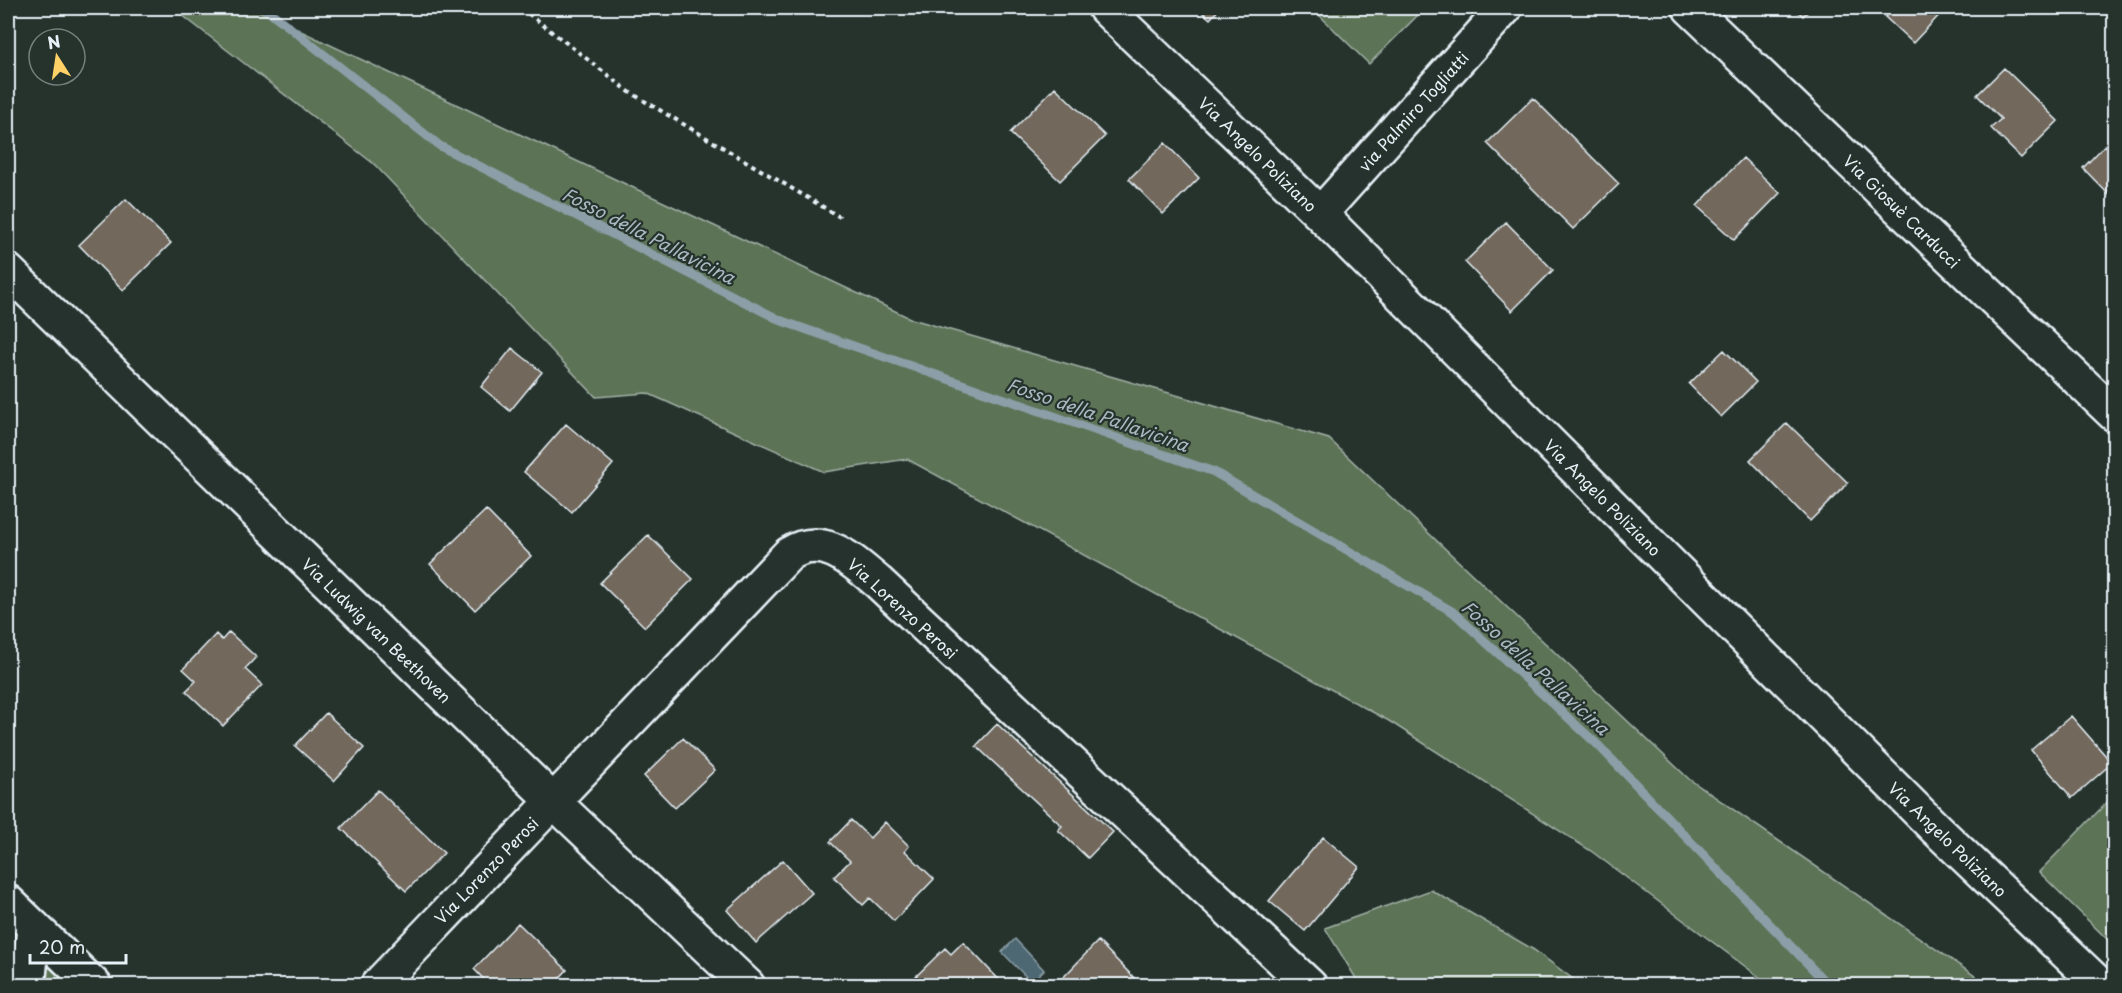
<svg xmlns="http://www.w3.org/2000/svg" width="2122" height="993" font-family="'Playpen Sans',sans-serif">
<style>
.green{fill:#5d7357;stroke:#a2b2a8;stroke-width:1.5}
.water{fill:#4e6873;stroke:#8c9fa8;stroke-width:1.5}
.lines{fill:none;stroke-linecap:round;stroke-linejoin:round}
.stream{stroke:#8c9fa8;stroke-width:9}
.building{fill:#72675b;stroke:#e8f1f8;stroke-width:1.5}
.minor-casing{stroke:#e8f1f8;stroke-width:38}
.path{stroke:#e8f1f8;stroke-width:4;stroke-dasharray:4.5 4.5;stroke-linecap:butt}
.minor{stroke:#26332d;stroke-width:33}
.labels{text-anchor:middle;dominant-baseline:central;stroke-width:4.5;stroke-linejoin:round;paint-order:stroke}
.street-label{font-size:16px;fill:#e8f1f8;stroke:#26332d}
.water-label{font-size:18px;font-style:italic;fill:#aabac3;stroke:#26332d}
</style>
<rect width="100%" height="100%" fill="#26332d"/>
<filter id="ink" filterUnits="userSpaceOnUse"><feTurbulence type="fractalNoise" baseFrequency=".0167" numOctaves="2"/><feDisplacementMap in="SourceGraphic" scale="12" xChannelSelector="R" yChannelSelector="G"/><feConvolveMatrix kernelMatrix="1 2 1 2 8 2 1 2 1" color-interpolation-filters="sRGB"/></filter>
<g filter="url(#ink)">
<path class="green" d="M173,8H252L912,319L1329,439L1689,779L1988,985H1770L1591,851L1389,721L907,459L824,472L647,393L596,397L374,164Z
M1312,8H1425L1369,64Z
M2114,795V946L2039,872Z
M1431,890L1534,950L1581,985H1360L1325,928Z
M47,964L70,985L44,986Z"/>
<path class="water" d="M1015,939L1044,970L1031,982L1002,952Z"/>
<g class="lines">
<path class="stream" d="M265,8L440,146L782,321L1214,472L1453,612L1599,746L1829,986"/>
</g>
<path class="building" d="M1198,8H1220L1210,19Z
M1794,8H1812L1803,16Z
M1894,8H1946L1913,43L1885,17Z
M2004,68L2058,121L2021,158L1991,128L2001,119L1977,95Z
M1055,87L1105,136L1060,181L1010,133Z
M1533,98L1619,184L1573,229L1487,143Z
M1165,143L1199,178L1163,214L1129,179Z
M2105,145L2114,154V200L2083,168Z
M1743,158L1780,193L1734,240L1697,206Z
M126,199L171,243L123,290L79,245Z
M1506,222L1553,270L1512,311L1465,262Z
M512,348L542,372L510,411L481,387Z
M1724,350L1756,382L1721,417L1689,384Z
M1787,423L1848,483L1810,521L1750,460Z
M566,424L613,464L572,512L524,472Z
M486,510L531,556L475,610L430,564Z
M648,535L693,579L645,627L600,583Z
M229,632L256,657L245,669L262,685L223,726L186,691L196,681L183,669L216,634L222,640Z
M326,713L364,748L334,781L295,746Z
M2071,716L2112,763L2072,798L2031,750Z
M997,724L1113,832L1088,858L1058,830L1062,826L976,746Z
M683,738L715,770L675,808L644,776Z
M378,790L444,853L406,891L341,828Z
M851,820L870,838L885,822L909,846L905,851L934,879L894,921L870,898L863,905L834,877L850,861L830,842Z
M1323,837L1359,867L1305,931L1269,901Z
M783,860L812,893L756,943L727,910Z
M518,923L567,970L552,986H490L474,969Z
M1098,941L1140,984L1139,986H1055Z
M963,942L1003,984L1002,986H906L945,948L951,954Z"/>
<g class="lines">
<defs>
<path id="minor" d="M1105,8L1320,214L1936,829L2101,986
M1690,8L2114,414
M1320,214L1505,8
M8,271L553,801L748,986
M8,902L95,986
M28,986L34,927
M377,986L789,554C824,532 852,561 878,582L1310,986"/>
</defs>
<use href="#minor" class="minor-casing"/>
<path class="path" d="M521,8L631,93L840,217"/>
<use href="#minor" class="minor"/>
</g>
</g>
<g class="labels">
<g class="street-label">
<text transform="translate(1413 111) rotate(-48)">via Palmiro Togliatti</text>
<text transform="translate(1258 154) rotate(44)">Via Angelo Poliziano</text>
<text transform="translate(1902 211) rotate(44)">Via Giosuè Carducci</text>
<text transform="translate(1603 497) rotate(45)">Via Angelo Poliziano</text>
<text transform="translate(903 608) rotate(42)">Via Lorenzo Perosi</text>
<text transform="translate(377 630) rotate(44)">Via Ludwig van Beethoven</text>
<text transform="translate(1948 839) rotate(44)">Via Angelo Poliziano</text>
<text transform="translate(486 870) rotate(-46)">Via Lorenzo Perosi</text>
</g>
<g class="water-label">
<text transform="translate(649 235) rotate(27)">Fosso della Pallavicina</text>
<text transform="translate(1098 414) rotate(19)">Fosso della Pallavicina</text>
<text transform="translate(1536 667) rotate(42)">Fosso della Pallavicina</text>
</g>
</g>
<rect width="2122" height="993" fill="none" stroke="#26332d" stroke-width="30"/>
<rect x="15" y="15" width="2092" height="963" fill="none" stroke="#e8f1f8" stroke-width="2" filter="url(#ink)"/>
<g transform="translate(57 57) rotate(348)"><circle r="28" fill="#26332d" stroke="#747f7e" stroke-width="1.5"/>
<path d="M0-4.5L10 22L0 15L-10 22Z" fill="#ffd166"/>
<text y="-9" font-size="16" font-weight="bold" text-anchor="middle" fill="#e8f1f8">N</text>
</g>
<path d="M30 954v9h96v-9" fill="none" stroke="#e8f1f8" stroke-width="3"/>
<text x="39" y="954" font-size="18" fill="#e8f1f8" stroke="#26332d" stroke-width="4.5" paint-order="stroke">20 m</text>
</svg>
